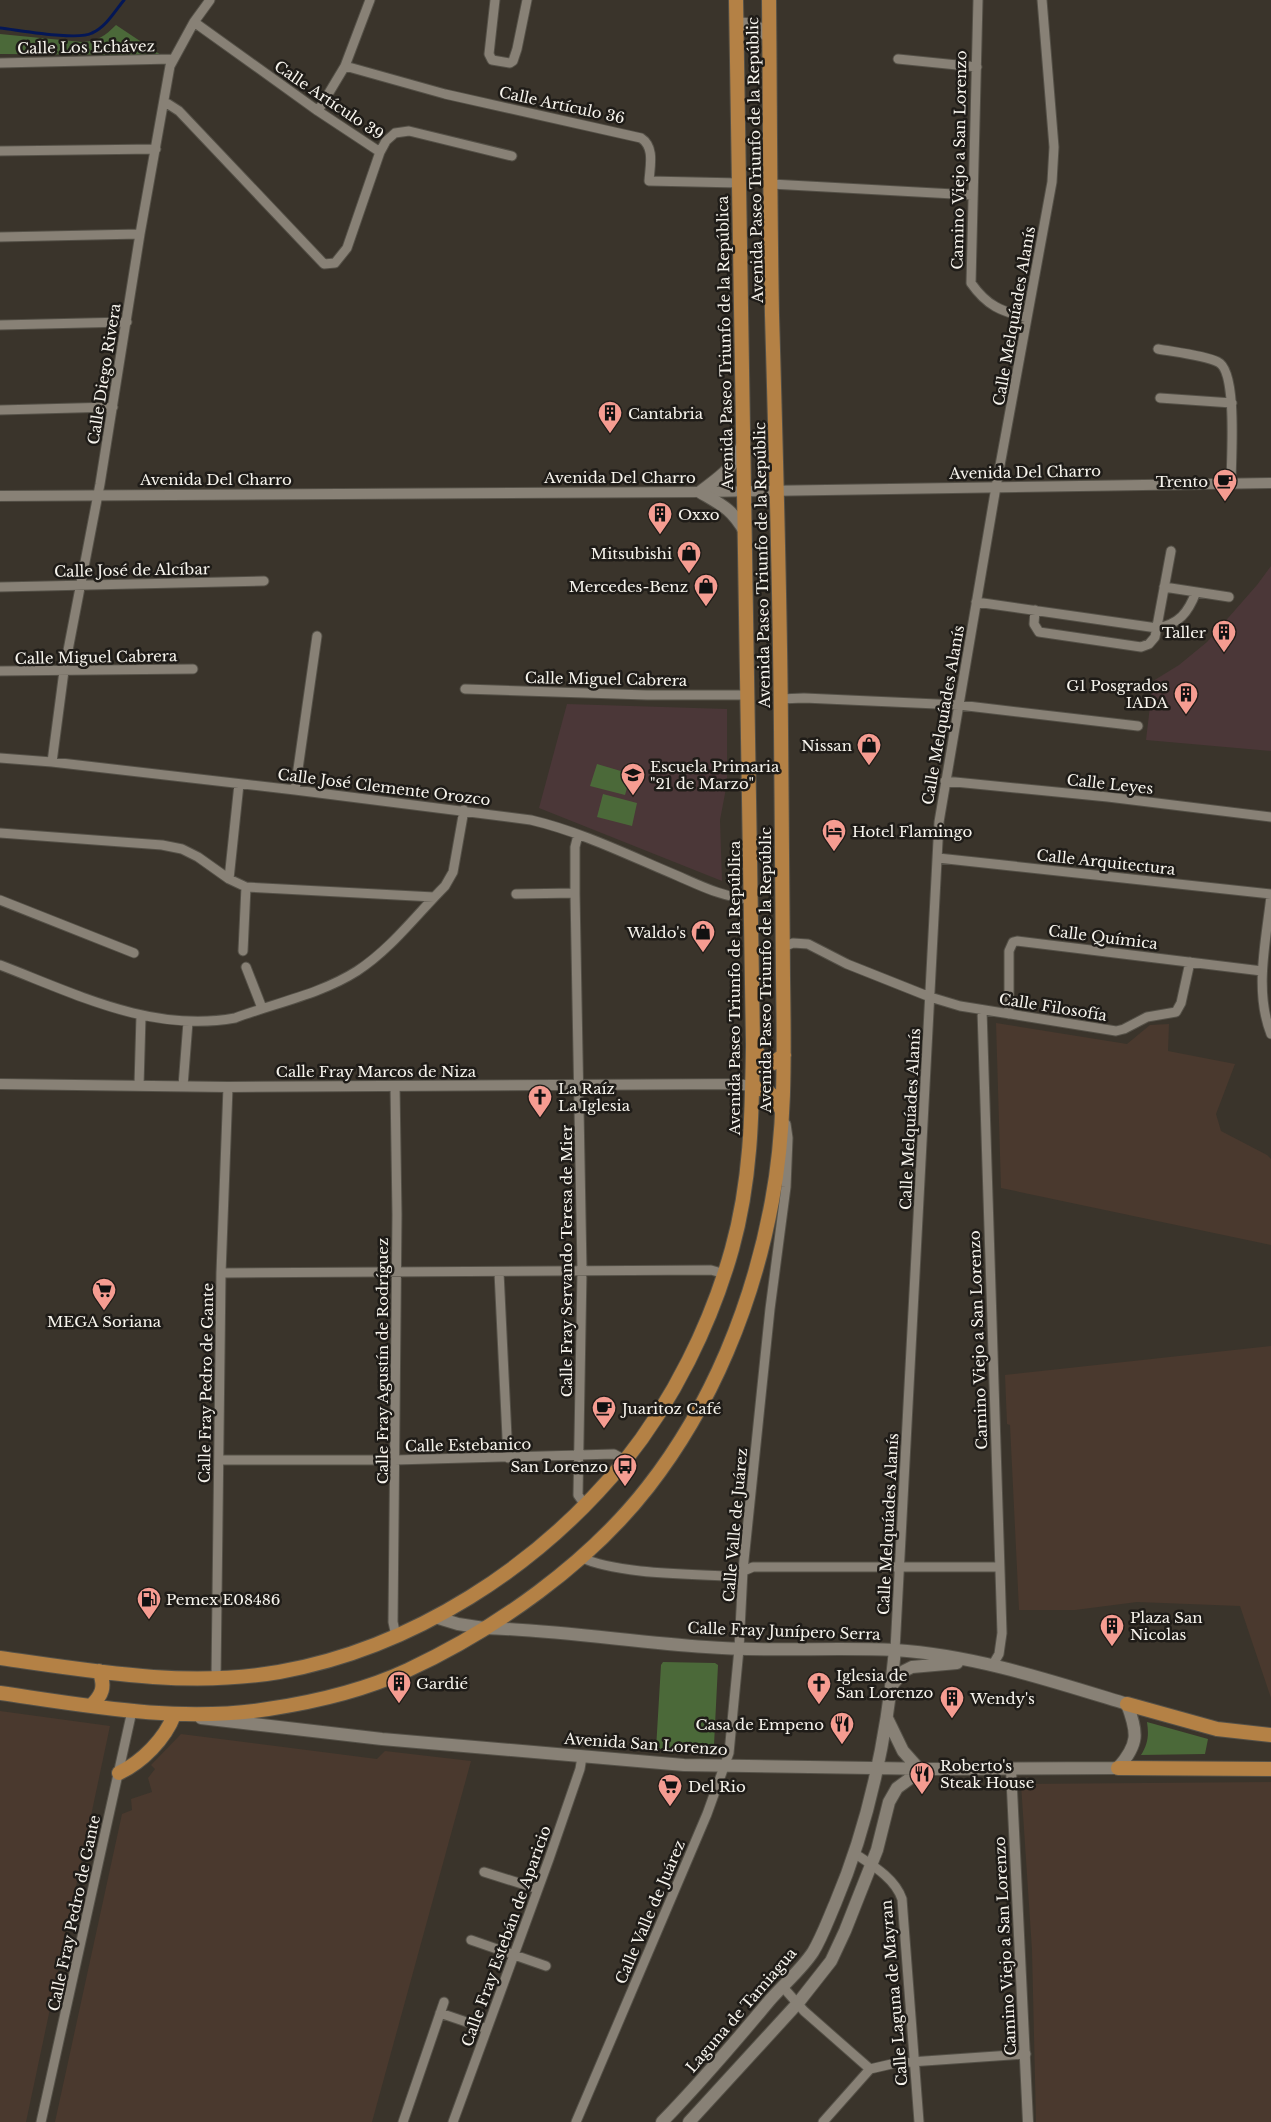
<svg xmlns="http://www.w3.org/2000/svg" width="1271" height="2122" font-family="'Libre Baskerville',serif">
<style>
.industrial{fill:#4a392e}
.education{fill:#4b3738}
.green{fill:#4b6939}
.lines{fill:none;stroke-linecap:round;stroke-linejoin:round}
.stream{stroke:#041756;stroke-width:3}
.minor-casing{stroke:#545047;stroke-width:11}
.tertiary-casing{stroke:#545047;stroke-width:12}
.secondary-casing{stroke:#545047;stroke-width:14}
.primary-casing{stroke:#545047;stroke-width:16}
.minor{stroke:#888176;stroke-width:9}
.tertiary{stroke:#888176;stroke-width:10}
.secondary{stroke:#888176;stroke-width:12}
.primary{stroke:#b48145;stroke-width:14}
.labels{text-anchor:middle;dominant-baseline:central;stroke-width:5;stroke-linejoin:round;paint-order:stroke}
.street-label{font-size:15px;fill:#f7f4ed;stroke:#1f1c18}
.poi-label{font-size:15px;fill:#f7f4ed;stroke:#1f1c18;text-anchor:start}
</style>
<rect width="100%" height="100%" fill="#3a342b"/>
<path class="industrial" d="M996,1023L1127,1044L1150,1025L1169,1024L1168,1051L1235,1064L1216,1114L1221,1131L1267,1155L1271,1159V1245L1001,1188Z
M1271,1346V1698L1240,1606L1137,1602L1075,1610H1019L1010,1425L1007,1424L1005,1375Z
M0,1711L110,1726L26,2122H0Z
M181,1734L377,1759L385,1751L471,1761L372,2122H55L122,1814L132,1810L131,1799L152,1792L148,1778L155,1769L151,1765Z
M1271,1782V2122H1036L1032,1950L1021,1784Z"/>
<path class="education" d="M1271,566V751L1146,740L1153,681L1179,665L1207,642L1257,585Z
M567,704L727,709V783L720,820L722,881L539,808Z"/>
<path class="green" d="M116,25L161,55L0,54V34L82,42C98,41 105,36 116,25Z
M597,764L631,774L625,795L590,786Z
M603,794L637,803L632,826L597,817Z
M663,1662L715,1663L718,1665L714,1745L711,1750L656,1749L661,1665Z
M1147,1722L1208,1739L1205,1754L1141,1755C1148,1744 1149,1735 1147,1722Z"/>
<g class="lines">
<path class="stream" d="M0,28C19,30 78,41 92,33C106,27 115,11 124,0"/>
<defs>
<path id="minor" d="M495,0L489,54L492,60L510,63L513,61L517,49L527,0
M978,0L971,283C987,306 1001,311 1027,318
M194,22L318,111L380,152
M898,59L977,67
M0,63L172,59
M345,66L445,94L641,138C655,147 650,166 649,181L739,183
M165,102L179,111L324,264L335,263L347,248L380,152L386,141L395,133L409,131L512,156
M318,111L345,66L370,0
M0,151L156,149
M771,184L972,195
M0,237L140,234
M0,325L127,322
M1158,349C1174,352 1204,355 1218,362C1238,371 1231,461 1231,484
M1160,398L1232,403
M0,410L113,407
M0,587L264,581
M1164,587L1229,597
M976,602L1157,628C1179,624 1188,613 1196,592
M1035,610L1034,624L1039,632L1141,647L1149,644L1155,637L1171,551
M0,671L193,669
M465,689L647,695H747
M780,699L804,698L959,705L1138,726
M0,758L52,762L295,790L531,820C582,832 630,856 678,876C701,886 725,898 751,899
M52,762L64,671L100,484L140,234L170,66L194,22L210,0
M945,781L1108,797L1271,817
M295,790L317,636
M0,833L162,845L182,849L198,857L229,879L246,887L434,897
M578,835L575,847V893L582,1270L578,1495L585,1505
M938,858L1271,894
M229,879L239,784
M516,894L575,893
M1271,896C1266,941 1254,991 1271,1034
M0,900L134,953
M783,947L793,943L808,944L847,964L930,997L960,1006L1116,1031L1124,1029L1147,1017L1176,1012L1181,1003L1190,962
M243,951L246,887
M0,965C76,994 152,1033 235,1018C275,1003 321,994 357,971C391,949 417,914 445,886L453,872L464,810
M246,967L262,1008
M982,1010L1002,1633L999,1654L992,1666
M1009,1014V951L1013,942L1017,941L1262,971
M139,1085L141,1016
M183,1086L188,1022
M395,1086L397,1215L393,1622L396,1636
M499,1272L508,1458
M221,1273L711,1270L725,1274
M219,1460H395L614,1454L625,1460
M580,1557C616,1574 688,1574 728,1576L734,1575L753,1567H1000
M895,1650L939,822L996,487L1052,182L1054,147L1042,0
M216,1679L221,1273L228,1087
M854,1853C872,1865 895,1878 902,1899L919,2122
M484,1872L538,1889
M471,1940L546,1966
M782,1986L804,2011L870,2069
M440,2013L487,2029
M870,2069L896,2063L1026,2054
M41,2122L132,1711
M403,2122L444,2002
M453,2122L549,1859L580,1769L582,1757
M576,2122L707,1814L729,1753L739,1649L743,1570L770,1309L786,1187L788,1138L786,1124
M823,2122L870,2069"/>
<path id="tertiary" d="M0,496L700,492L1271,483
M0,1084L228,1087L739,1084L753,1087
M1011,1769L1028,2122"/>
<path id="secondary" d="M736,23L755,25L770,38
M743,444C731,471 722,475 700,492C722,505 732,509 745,532
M892,1685L904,1671L912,1667L957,1663
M201,1718L382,1739L684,1765L935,1769L1118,1768C1139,1744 1138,1733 1127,1704C1052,1681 974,1655 895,1650C832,1647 769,1652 706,1647C632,1642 558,1630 484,1628L458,1624L435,1617
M887,1718L903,1751L919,1769
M662,2122C700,2083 735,2042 770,2000C784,1984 801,1970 813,1952C822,1937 828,1920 835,1904C869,1824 887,1736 895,1650
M689,2122L798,2003L831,1961L845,1931L877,1850L889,1802L897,1788L923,1769"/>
<path id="primary" d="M753,1046L764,1062L773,1063L784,1055
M753,1087C771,1091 774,1095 782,1111
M0,1658C92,1671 186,1688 279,1672C413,1648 538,1567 624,1462C673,1401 711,1324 732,1249C751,1181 752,1115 753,1045L736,0
M0,1693C89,1706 179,1723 268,1709C315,1702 365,1690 408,1670C496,1629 588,1564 648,1487C712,1405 753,1304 772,1201C786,1127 784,1052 783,977C782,895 781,813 781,730C780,592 776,453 772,315C770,210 770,105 769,0
M1127,1704L1217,1729L1271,1735
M91,1706C102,1695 106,1687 99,1671
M1118,1768L1271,1769
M119,1773C142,1762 165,1739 174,1715"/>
</defs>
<use href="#minor" class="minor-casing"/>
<use href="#tertiary" class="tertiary-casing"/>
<use href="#secondary" class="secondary-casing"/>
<use href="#primary" class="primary-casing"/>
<use href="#minor" class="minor"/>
<use href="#tertiary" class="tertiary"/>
<use href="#secondary" class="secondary"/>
<use href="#primary" class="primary"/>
</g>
<defs>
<symbol id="building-pin" viewBox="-11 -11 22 30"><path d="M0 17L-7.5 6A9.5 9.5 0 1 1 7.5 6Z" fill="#f59c91" stroke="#1f1c18"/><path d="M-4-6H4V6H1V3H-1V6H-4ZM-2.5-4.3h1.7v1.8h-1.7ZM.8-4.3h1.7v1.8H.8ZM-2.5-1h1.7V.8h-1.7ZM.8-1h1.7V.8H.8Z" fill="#111"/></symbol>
<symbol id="cafe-pin" viewBox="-11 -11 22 30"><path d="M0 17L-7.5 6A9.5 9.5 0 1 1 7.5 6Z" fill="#f59c91" stroke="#1f1c18"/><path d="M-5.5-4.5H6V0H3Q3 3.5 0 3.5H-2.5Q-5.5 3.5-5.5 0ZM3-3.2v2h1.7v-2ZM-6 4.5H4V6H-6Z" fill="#111"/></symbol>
<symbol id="shop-pin" viewBox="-11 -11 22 30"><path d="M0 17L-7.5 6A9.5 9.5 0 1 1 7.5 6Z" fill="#f59c91" stroke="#1f1c18"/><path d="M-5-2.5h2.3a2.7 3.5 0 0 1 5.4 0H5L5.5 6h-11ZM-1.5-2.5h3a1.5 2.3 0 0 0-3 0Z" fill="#111"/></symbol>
<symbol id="school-pin" viewBox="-11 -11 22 30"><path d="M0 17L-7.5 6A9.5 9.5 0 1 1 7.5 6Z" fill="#f59c91" stroke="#1f1c18"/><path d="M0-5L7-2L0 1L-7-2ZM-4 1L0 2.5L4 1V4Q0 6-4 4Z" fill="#111"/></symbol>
<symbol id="hotel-pin" viewBox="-11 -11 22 30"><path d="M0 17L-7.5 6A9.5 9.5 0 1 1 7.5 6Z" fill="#f59c91" stroke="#1f1c18"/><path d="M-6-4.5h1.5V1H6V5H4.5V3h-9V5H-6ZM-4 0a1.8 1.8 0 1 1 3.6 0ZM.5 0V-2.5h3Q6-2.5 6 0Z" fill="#111"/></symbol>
<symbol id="church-pin" viewBox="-11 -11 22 30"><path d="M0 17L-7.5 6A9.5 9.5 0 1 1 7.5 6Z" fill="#f59c91" stroke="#1f1c18"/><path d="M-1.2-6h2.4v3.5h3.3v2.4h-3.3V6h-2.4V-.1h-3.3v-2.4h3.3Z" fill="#111"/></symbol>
<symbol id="supermarket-pin" viewBox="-11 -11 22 30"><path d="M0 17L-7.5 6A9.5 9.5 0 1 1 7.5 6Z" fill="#f59c91" stroke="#1f1c18"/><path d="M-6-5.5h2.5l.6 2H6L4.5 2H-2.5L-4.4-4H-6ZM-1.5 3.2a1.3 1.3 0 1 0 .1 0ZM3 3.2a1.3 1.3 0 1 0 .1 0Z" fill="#111"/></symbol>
<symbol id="bus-pin" viewBox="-11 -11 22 30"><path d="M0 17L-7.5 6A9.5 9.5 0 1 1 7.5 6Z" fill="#f59c91" stroke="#1f1c18"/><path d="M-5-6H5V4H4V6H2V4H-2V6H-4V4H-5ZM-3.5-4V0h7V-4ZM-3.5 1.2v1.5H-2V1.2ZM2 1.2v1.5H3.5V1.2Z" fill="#111"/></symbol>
<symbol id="fuel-pin" viewBox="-11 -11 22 30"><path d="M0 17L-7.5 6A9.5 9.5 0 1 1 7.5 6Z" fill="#f59c91" stroke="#1f1c18"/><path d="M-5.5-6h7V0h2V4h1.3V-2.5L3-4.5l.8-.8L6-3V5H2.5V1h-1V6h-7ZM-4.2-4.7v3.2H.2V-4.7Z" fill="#111"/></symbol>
<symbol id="restaurant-pin" viewBox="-11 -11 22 30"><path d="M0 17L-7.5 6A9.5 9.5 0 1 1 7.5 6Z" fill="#f59c91" stroke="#1f1c18"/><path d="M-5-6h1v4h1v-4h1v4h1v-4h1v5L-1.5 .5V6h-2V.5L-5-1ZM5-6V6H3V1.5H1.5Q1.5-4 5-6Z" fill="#111"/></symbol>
</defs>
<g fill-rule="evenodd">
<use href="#building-pin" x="596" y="399" width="28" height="38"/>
<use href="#cafe-pin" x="1211" y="467" width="28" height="38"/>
<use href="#building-pin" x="646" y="500" width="28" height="38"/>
<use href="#shop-pin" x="675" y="539" width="28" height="38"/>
<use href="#shop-pin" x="692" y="572" width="28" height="38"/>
<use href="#building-pin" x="1210" y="618" width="28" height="38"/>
<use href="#building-pin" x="1172" y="680" width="28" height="38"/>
<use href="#shop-pin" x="855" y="731" width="28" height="38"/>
<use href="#school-pin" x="619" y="761" width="28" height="38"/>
<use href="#hotel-pin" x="820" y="817" width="28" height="38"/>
<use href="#shop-pin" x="689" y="918" width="28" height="38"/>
<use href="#church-pin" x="526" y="1083" width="28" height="38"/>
<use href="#supermarket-pin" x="90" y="1276" width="28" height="38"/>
<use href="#cafe-pin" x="590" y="1394" width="28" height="38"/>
<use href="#bus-pin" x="611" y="1452" width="28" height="38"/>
<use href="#fuel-pin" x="135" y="1585" width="28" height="38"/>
<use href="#building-pin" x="1098" y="1612" width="28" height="38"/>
<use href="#building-pin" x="385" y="1669" width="28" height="38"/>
<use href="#church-pin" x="805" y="1670" width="28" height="38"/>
<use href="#building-pin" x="938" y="1684" width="28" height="38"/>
<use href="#restaurant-pin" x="828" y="1710" width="28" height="38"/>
<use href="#restaurant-pin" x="908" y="1760" width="28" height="38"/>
<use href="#supermarket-pin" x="656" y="1772" width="28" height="38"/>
</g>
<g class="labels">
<g class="street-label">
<text transform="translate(86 47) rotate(-1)">Calle Los Echávez</text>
<text transform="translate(329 100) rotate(34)">Calle Artículo 39</text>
<text transform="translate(562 105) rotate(12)">Calle Artículo 36</text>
<text transform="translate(755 160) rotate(-91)">Avenida Paseo Triunfo de la Repúblic</text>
<text transform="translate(959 160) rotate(-89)">Camino Viejo a San Lorenzo</text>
<text transform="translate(1014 316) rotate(-80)">Calle Melquíades Alanís</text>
<text transform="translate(725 343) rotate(-91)">Avenida Paseo Triunfo de la República</text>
<text transform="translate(104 374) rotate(-81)">Calle Diego Rivera</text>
<text transform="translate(1025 472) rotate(-1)">Avenida Del Charro</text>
<text x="620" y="477">Avenida Del Charro</text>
<text x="216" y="479">Avenida Del Charro</text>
<text transform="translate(762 565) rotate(-91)">Avenida Paseo Triunfo de la Repúblic</text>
<text transform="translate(132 570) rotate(-1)">Calle José de Alcíbar</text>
<text transform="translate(96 657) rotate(-1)">Calle Miguel Cabrera</text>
<text transform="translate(606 679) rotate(1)">Calle Miguel Cabrera</text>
<text transform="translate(943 715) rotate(-80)">Calle Melquíades Alanís</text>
<text transform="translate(1110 784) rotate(6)">Calle Leyes</text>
<text transform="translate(384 787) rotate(7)">Calle José Clemente Orozco</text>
<text transform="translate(1106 862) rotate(6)">Calle Arquitectura</text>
<text transform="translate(1103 937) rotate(7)">Calle Química</text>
<text transform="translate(765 970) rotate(-90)">Avenida Paseo Triunfo de la Repúblic</text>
<text transform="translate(734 988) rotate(-90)">Avenida Paseo Triunfo de la República</text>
<text transform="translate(1053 1007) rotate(9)">Calle Filosofía</text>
<text x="376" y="1071">Calle Fray Marcos de Niza</text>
<text transform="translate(910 1119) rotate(-87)">Calle Melquíades Alanís</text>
<text transform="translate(566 1261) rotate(-90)">Calle Fray Servando Teresa de Mier</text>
<text transform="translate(978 1340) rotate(-92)">Camino Viejo a San Lorenzo</text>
<text transform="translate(382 1361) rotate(-90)">Calle Fray Agustín de Rodríguez</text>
<text transform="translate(206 1383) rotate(-89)">Calle Fray Pedro de Gante</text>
<text transform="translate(468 1445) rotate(-1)">Calle Estebanico</text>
<text transform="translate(888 1524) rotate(-87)">Calle Melquíades Alanís</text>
<text transform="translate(735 1525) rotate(-85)">Calle Valle de Juárez</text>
<text transform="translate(784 1631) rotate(2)">Calle Fray Junípero Serra</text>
<text transform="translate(646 1744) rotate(4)">Avenida San Lorenzo</text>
<text transform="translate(650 1912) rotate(-67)">Calle Valle de Juárez</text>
<text transform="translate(74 1913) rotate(-78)">Calle Fray Pedro de Gante</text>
<text transform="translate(506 1936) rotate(-70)">Calle Fray Estebán de Aparicio</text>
<text transform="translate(1005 1946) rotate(-93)">Camino Viejo a San Lorenzo</text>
<text transform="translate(894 1993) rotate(-95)">Calle Laguna de Mayran</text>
<text transform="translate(741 2010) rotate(-49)">Laguna de Tamiagua</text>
</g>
<g class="poi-label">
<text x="628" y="413">Cantabria</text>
<text x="1208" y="481" text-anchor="end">Trento</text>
<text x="678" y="514">Oxxo</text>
<text x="672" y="553" text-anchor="end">Mitsubishi</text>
<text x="688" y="586" text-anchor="end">Mercedes-Benz</text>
<text x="1206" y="632" text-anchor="end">Taller</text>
<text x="1168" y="685" text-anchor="end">G1 Posgrados<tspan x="1168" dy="17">IADA</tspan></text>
<text x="852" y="745" text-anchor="end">Nissan</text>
<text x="650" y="766">Escuela Primaria<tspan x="650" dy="17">"21 de Marzo"</tspan></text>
<text x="852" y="831">Hotel Flamingo</text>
<text x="686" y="932" text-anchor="end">Waldo's</text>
<text x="558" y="1088">La Raíz<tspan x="558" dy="17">La Iglesia</tspan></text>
<text x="104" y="1321" text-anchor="middle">MEGA Soriana</text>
<text x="622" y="1408">Juaritoz Café</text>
<text x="608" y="1466" text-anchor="end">San Lorenzo</text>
<text x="166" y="1599">Pemex E08486</text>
<text x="1130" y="1617">Plaza San<tspan x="1130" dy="17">Nicolas</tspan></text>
<text x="836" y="1675">Iglesia de<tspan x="836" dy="17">San Lorenzo</tspan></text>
<text x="416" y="1683">Gardié</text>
<text x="970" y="1698">Wendy's</text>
<text x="824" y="1724" text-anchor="end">Casa de Empeno</text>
<text x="940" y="1765">Roberto's<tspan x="940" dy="17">Steak House</tspan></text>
<text x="688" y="1786">Del Rio</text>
</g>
</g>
</svg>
